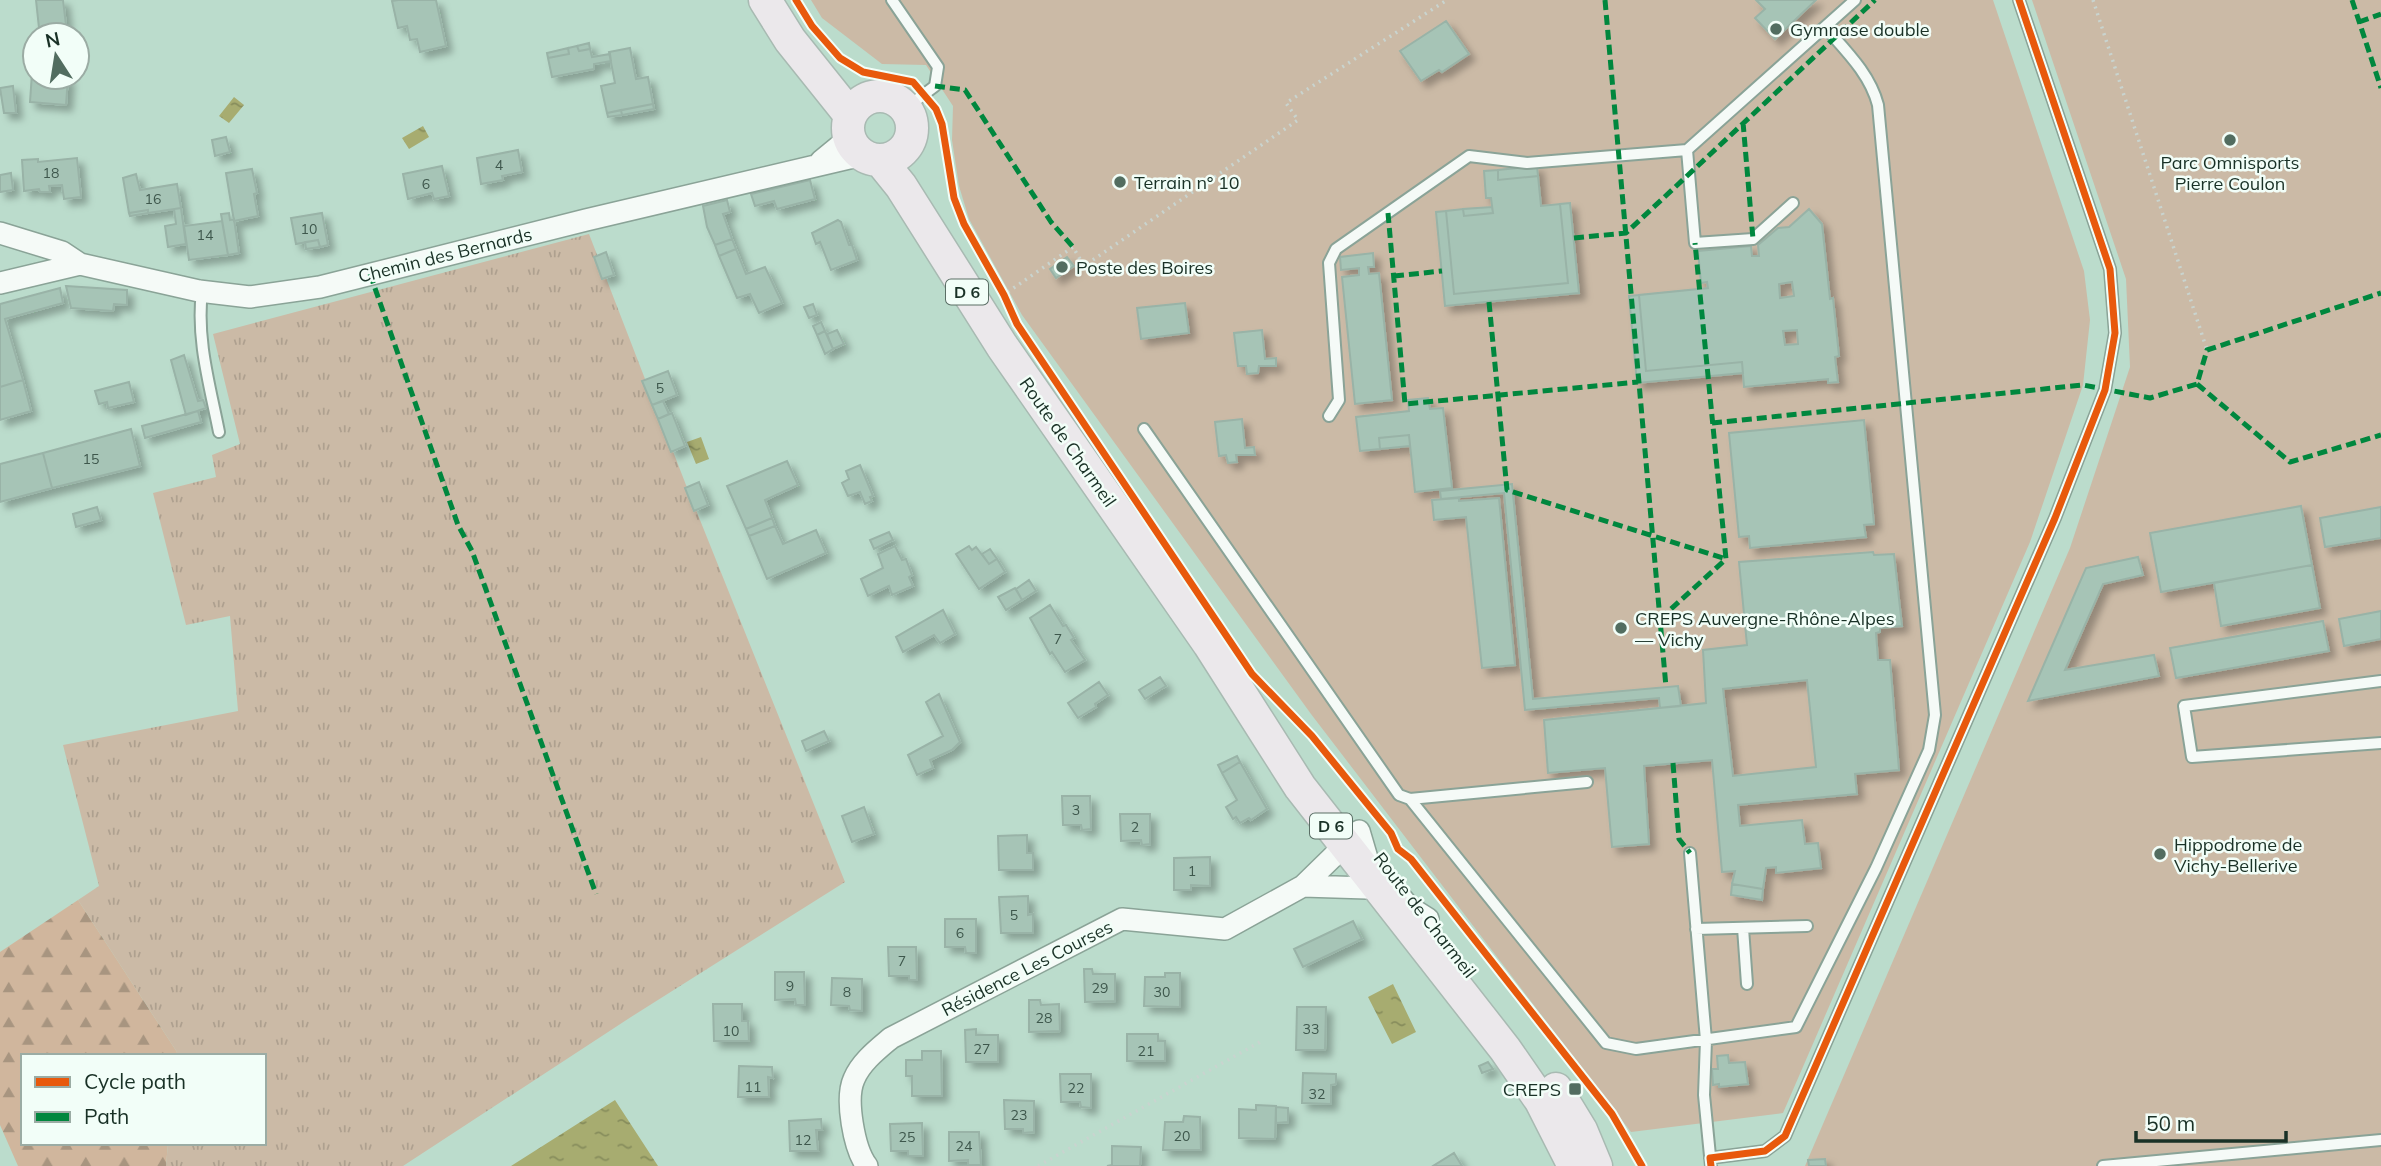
<svg xmlns="http://www.w3.org/2000/svg" width="2381" height="1166" font-family="Mulish,sans-serif">
<style>
.grass{fill:url(#grass-tufts)}
.forest{fill:url(#forest-firs)}
.pitch{fill:#cbbaa6}
.water{fill:url(#water-ripples)}
.building{fill:#a6c4b6;stroke:#99b3a7;stroke-width:2;fill-rule:evenodd;filter:url(#shadow)}
.lines{fill:none;stroke-linecap:round;stroke-linejoin:round}
.service-casing{stroke:#8aa397;stroke-width:14}
.minor-casing{stroke:#8aa397;stroke-width:24}
.primary-casing{stroke:#a8bab2;stroke-width:35}
.path{stroke:#c9d4cf;stroke-width:3.5;stroke-dasharray:2 5;stroke-linecap:butt}
.service{stroke:#f5faf7;stroke-width:10}
.minor{stroke:#f5faf7;stroke-width:21}
.primary{stroke:#ebe8eb;stroke-width:32}
.quiet{stroke:#00873e;stroke-width:5;stroke-dasharray:10 5;stroke-linecap:butt}
.cycleway-casing{stroke:#f2fef8;stroke-width:11}
.cycleway{stroke:#e8590c;stroke-width:7}
.poi-dot{fill:#526d60;stroke:#f2fef8;stroke-width:2.5}
.labels{text-anchor:middle;dominant-baseline:central;stroke-width:5;stroke-linejoin:round;paint-order:stroke}
.number-label{font-size:14px;fill:#3e574c}
.shield{fill:#f2fef8;stroke:#5a6e65;stroke-width:2}
.shield-label{font-size:16px;font-weight:bold;fill:#193126}
.poi-label{font-size:18px;fill:#193126;stroke:#f2fef8;text-anchor:start}
.street-label{font-size:18px;fill:#193126;stroke:#f2fef8}
</style>
<defs>
<pattern id="grass-tufts" width="24" height="20" patternUnits="userSpaceOnUse" patternTransform="scale(1.75)"><rect width="24" height="20" fill="#cbbaa6"/><path d="M3 7l-1-3M5 7V3M7 7l1-3M15 17l-1-3M17 17v-4M19 17l1-3" fill="none" stroke="#aea08f"/></pattern>
<pattern id="forest-firs" width="22" height="20" patternUnits="userSpaceOnUse" patternTransform="scale(1.75)"><rect width="22" height="20" fill="#d0b69d"/><path d="M5 1l3.5 6h-7zM16 11l3.5 6h-7z" fill="#a89580"/></pattern>
<pattern id="water-ripples" width="26" height="14" patternUnits="userSpaceOnUse" patternTransform="scale(1.75)"><rect width="26" height="14" fill="#a7ac70"/><path d="M2 4q2-2 4 0t4 0M15 11q2-2 4 0t4 0" fill="none" stroke="#878d5c"/></pattern>
<filter id="shadow"><feDropShadow dx="6" dy="6" stdDeviation="3.5" flood-color="#0004"/></filter>
</defs>
<rect width="100%" height="100%" fill="#bbdccc"/>
<path class="grass" d="M589,234L686,485L845,882L631,1017L403,1166H166L168,1143H264V1056H176L177,1052L78,900L99,886L63,745L238,711L230,616L186,625L153,493L216,477L212,455L240,444L213,334Z"/>
<path class="forest" d="M78,900L177,1052L176,1056H23V1143H168L166,1166H18L0,1125V952Z"/>
<path class="pitch" d="M811,0H1993L2084,271L2090,320L2083,385L2030,542L1783,1113L1631,1132L1311,714L1022,315L969,219L959,186L952,140L953,106L926,65L882,64L822,18Z
M2032,0H2381V1166H1805L2070,548L2130,367L2126,279Z"/>
<path class="water" d="M234,97L244,105L229,123L219,116Z
M423,126L429,137L409,149L402,138Z
M701,437L709,459L696,464L687,442Z
M1393,984L1416,1032L1392,1044L1368,997Z
M615,1100L658,1166H511Z"/>
<path class="building" d="M36,0H63L66,25L39,28Z
M398,0H436L446,46L420,52L417,39L410,40L407,26L398,28L392,1Z
M1756,0H1816L1775,39L1755,18L1765,9Z
M1446,21L1469,54L1442,72L1439,70L1421,81L1400,51Z
M589,43L590,49L579,51L577,46Z
M577,46L579,51L590,49L592,57L610,54L611,61L594,64V69L552,77L548,58L569,54L568,48Z
M568,48L569,54L548,58L547,53Z
M630,48L636,79L648,77L653,104L607,113L601,86L615,83L609,52Z
M32,73H35V77H68L66,105L30,102Z
M13,86L16,113H4L0,88Z
M653,104L654,109L622,115L621,110Z
M621,110L622,115L608,117L607,113Z
M226,137L230,152L215,156L212,140Z
M518,150L522,172L502,176L503,180L481,184L477,158Z
M77,158L81,197L64,199L62,185L49,186L50,192H40L39,189L24,191L22,160L38,159V162Z
M442,166L449,196L434,199L432,193L408,199L403,174Z
M1537,166L1538,176L1498,180V170Z
M252,169L257,193L254,194L258,216L234,221L226,173Z
M1498,170V180L1538,176L1541,206L1560,204L1568,283L1454,294L1446,211L1463,209L1464,216L1493,213L1491,198H1486L1484,171Z
M11,173L13,190L0,192V175Z
M136,174L140,190L177,184L181,208L148,213V210L129,213L123,178Z
M810,180L815,199L777,209L774,201L755,206L751,194Z
M727,200L730,212L723,214L732,239L715,245L707,227L703,206Z
M1570,203L1579,293L1445,306L1436,212L1446,211L1454,294L1568,283L1560,204Z
M1492,207L1493,213L1464,216L1463,209Z
M181,208L186,244L168,247L165,226L176,224L174,209Z
M1809,209L1822,224L1830,299L1833,298L1839,356L1835,357L1838,382L1828,383V379L1744,387L1742,362L1646,371L1639,295L1708,288L1707,282L1701,283L1698,251L1751,246L1752,256H1759L1758,245L1778,228L1789,227ZM1792,282L1794,296L1780,298L1779,284ZM1797,330L1798,344L1785,345L1783,331Z
M148,210V213L130,216L129,213Z
M229,213L230,220L234,219L239,253L228,255L221,214Z
M322,213L328,245L320,247L318,240L296,244L291,218Z
M838,220L841,222L849,245H852L857,260L831,270L820,242L816,244L812,233Z
M222,221L228,255L189,260L184,226Z
M732,239L736,249L719,256L715,245Z
M318,240L320,247L306,249L305,242Z
M736,249L746,274L765,267L782,303L759,313L750,294L737,298L719,256Z
M606,252L614,275L602,279L594,257Z
M1373,253L1374,267H1368L1369,274L1379,273L1392,400L1355,404L1342,277L1359,275V268L1341,270L1340,257Z
M1067,257L1074,266L1056,278L1050,269Z
M66,286L127,290V305L114,304L113,311L71,308Z
M60,288L63,303L5,319L23,380L0,387V304Z
M1639,295L1646,371L1742,362L1743,373L1637,383L1629,296Z
M1185,303L1189,333L1141,339L1137,308Z
M813,304L817,315L809,318L804,307Z
M821,322L825,331L817,335L813,326Z
M837,330L844,344L833,349L827,334Z
M1262,330L1265,359L1276,358V366H1259L1258,373L1247,374L1246,366H1238L1234,333Z
M825,331L833,349L825,354L817,335Z
M184,355L198,401L203,400L206,408L186,415L171,360Z
M668,371L677,395L652,405L642,381Z
M23,380L31,411L0,420V387Z
M129,382L134,402L108,408L107,402L99,404L95,391Z
M1428,398L1430,409L1443,408L1452,488L1415,492L1409,435L1379,438L1380,449L1360,451L1356,417L1409,411L1408,400Z
M663,401L669,414L658,419L652,405Z
M198,411L201,422L145,438L142,426Z
M672,413L685,446L671,452L658,419Z
M1242,419L1245,448L1254,447L1255,455H1236L1237,462L1228,463L1226,455L1219,456L1215,422Z
M1864,420L1874,524L1864,525L1866,537L1750,548L1749,536L1739,537L1729,433Z
M131,429L140,466L52,488L43,453Z
M1409,435L1410,446L1380,449L1379,438Z
M43,453L52,488L0,502V464Z
M787,461L798,485L765,500L772,518L746,529L727,486Z
M860,465L873,496L870,497L872,501L865,504L860,492L848,496L842,483L849,479L846,471Z
M699,482L708,505L694,511L685,488Z
M1512,484L1533,699L1678,686L1681,706L1660,708L1659,698L1525,710L1504,493L1441,499L1440,491Z
M1459,498V501L1499,498L1515,665L1482,668L1466,517L1434,520L1432,500Z
M2301,506L2312,565L2161,592L2150,533Z
M97,507L101,520L76,527L73,514Z
M2381,507V538L2325,547L2320,518Z
M772,518L775,526L749,536L746,529Z
M775,526L783,544L816,530L826,553L767,579L749,536Z
M889,532L893,540L874,549L870,540Z
M895,546L902,560L906,559L912,575L909,577L913,586L892,595L889,586L868,596L861,579L883,568L878,554Z
M969,546L972,550L976,547L989,564L997,559L1005,572L979,589L956,554Z
M990,549L997,559L989,564L982,554Z
M1873,552L1874,555L1894,554L1902,626L1880,628V632L1876,633L1878,660H1890L1899,770L1855,774L1857,794L1738,805L1740,826L1802,820L1805,844L1818,843L1821,868L1776,873V867L1766,868L1763,889L1732,884L1735,871L1722,872L1712,760L1644,766L1649,844L1612,847L1605,768L1548,773L1544,720L1706,703L1703,650L1747,645L1739,562ZM1807,680L1816,767L1733,776L1723,689Z
M2138,557L2143,575L2103,584L2065,670L2154,655L2159,676L2028,701L2086,568Z
M2312,565L2320,608L2221,626L2214,583Z
M1029,580L1036,591L1022,600L1016,589Z
M1015,588L1022,600L1006,610L998,597Z
M1050,605L1063,626L1066,625L1074,638L1071,640L1085,660L1065,672L1052,652L1050,654L1030,618Z
M943,610L955,634L940,643L934,635L903,652L896,637Z
M2381,611V639L2344,646L2339,619Z
M2323,621L2329,651L2176,678L2170,648Z
M1160,677L1166,686L1145,699L1139,690Z
M1099,682L1108,695L1095,704L1096,707L1078,718L1068,703Z
M939,694L960,742L952,750L930,760L933,768L917,775L908,755L943,736L926,702Z
M824,731L829,741L806,751L802,741Z
M1237,756L1240,762L1222,773L1218,765Z
M1240,762L1267,809L1251,820L1249,818L1240,823L1236,817L1233,819L1226,807L1237,800L1222,773Z
M1062,796H1090L1091,829L1082,830L1081,825H1063Z
M864,807L874,834L852,842L842,816Z
M1120,814H1150V844L1142,845L1141,840L1121,841Z
M1027,835V853H1033V870H999L998,836Z
M1210,857V886L1191,885V890H1174V858Z
M1732,884L1763,889L1762,900L1731,895Z
M1028,896V915L1033,914V933H1001L999,897Z
M945,919H976V953H966L965,947H945Z
M1353,921L1362,939L1303,967L1294,949Z
M888,947H916L917,980H909V976H889Z
M1084,969H1092L1093,974H1115V1001L1085,1002Z
M775,972H804L805,1005H796L795,999L775,1000Z
M1165,973H1180V1007L1144,1006L1145,977H1165Z
M832,978L862,979V1011L850,1010L849,1006L831,1005Z
M1029,1000H1040L1041,1005L1059,1004L1060,1031L1029,1032Z
M713,1004H742V1021H748L749,1041H714Z
M1297,1007H1326L1325,1050H1296Z
M976,1029V1035H998V1062H966L965,1030Z
M1127,1034H1158V1041H1165V1061H1127Z
M922,1051H941L942,1096H912V1076H906V1060H922Z
M1728,1055L1729,1063L1745,1062L1748,1084L1719,1087V1084L1713,1085L1712,1069H1718L1717,1056Z
M1488,1062L1493,1069L1482,1073L1479,1066Z
M739,1066L772,1067L773,1078L768,1077L769,1097H738Z
M1303,1073L1336,1074V1084L1331,1085V1104L1302,1103Z
M1060,1074H1091V1108L1081,1107L1080,1102H1061Z
M1004,1100L1034,1101V1132L1023,1133V1129H1005Z
M1256,1105L1276,1106L1275,1139L1239,1138V1109L1256,1110Z
M1276,1107L1288,1108V1122L1276,1123Z
M1184,1116L1200,1117L1201,1150H1163L1165,1122H1183Z
M821,1119L822,1130H816L818,1151H790L789,1121Z
M922,1123L923,1156H908V1151H891L890,1124Z
M949,1132H979L981,1165H968V1160L949,1161Z
M1112,1146L1141,1147L1140,1166H1107L1112,1165Z
M1454,1153L1462,1166H1433Z
M1825,1159L1826,1166H1809L1808,1160Z"/>
<g class="lines">
<defs>
<path id="service" d="M892,0L938,67L935,86L906,108
M1687,150L1695,243L1753,239L1793,203
M202,292C196,339 210,386 219,432
M1329,416L1339,400L1329,263L1336,249L1469,156L1527,163L1687,150L1855,0
M1144,429L1399,795L1410,799L1587,782
M2381,681L2184,706L2192,757L2381,743
M1410,799L1606,1043L1636,1049L1796,1027L1876,868L1929,750L1935,715L1878,105C1870,74 1846,51 1825,27
M1690,853L1706,1040L1704,1095L1711,1166
M1743,928L1747,984
M1696,929L1807,926
M1710,1158L1765,1151L1785,1136L2055,518L2105,390L2115,333L2110,269L2019,0
M2103,1166L2381,1140"/>
<path id="minor" d="M821,161L849,138
M0,233L62,252L80,264L199,291L250,297L320,287L586,220L862,155
M0,283L80,264
M1303,886L1367,888L1374,882L1359,831
M1399,895L1409,907L1428,919
M867,1166C854,1149 845,1099 854,1079C861,1062 878,1049 891,1038L1122,919L1225,929L1303,886L1346,844L1356,849"/>
<path id="primary" d="M765,0L790,40L850,115
M848 128a32 32 0 1 1 64 0a32 32 0 1 1-64 0Z
M880,160L901,186L1002,346L1209,644L1300,787L1505,1049L1541,1101L1574,1166
M1556,1089L1581,1130L1596,1166"/>
</defs>
<use href="#service" class="service-casing"/>
<use href="#minor" class="minor-casing"/>
<use href="#primary" class="primary-casing"/>
<path class="path" d="M2093,0L2207,350
M1002,296L1073,247L1084,266L1298,120L1286,103L1447,0
M1038,1166L1260,1042"/>
<use href="#service" class="service"/>
<use href="#minor" class="minor"/>
<use href="#primary" class="primary"/>
<path class="quiet" d="M1605,0L1666,687
M2352,0L2381,88
M2359,22L2381,14
M935,86L965,90L1051,222L1073,247
M1743,122L1753,239
M1388,213L1405,404L1638,382
M1574,238L1626,233L1875,0
M370,274L458,525L472,551L596,894
M1394,276L1442,271
M1489,302L1507,490L1726,559
M2197,384L2290,462L2381,435
M1712,423L2083,385L2150,398L2197,384L2207,350L2381,293
M1660,619L1726,559L1695,243
M1673,763L1679,839L1690,853"/>
<defs>
<path id="cycleway" d="M796,0L812,26L840,58L863,72L913,82L936,109L942,124L954,198L964,224L1004,295L1017,324L1252,674L1312,736L1391,833L1398,849L1411,859L1612,1114L1642,1166
M1711,1166L1710,1158L1765,1151L1785,1136L2055,518L2105,390L2115,333L2110,269L2019,0"/>
</defs>
<use href="#cycleway" class="cycleway-casing"/>
<use href="#cycleway" class="cycleway"/>
</g>
<g class="poi-dot">
<circle cx="1776" cy="29" r="7"/>
<circle cx="2230" cy="140" r="7"/>
<circle cx="1120" cy="182" r="7"/>
<circle cx="1062" cy="267" r="7"/>
<circle cx="1621" cy="628" r="7"/>
<circle cx="2160" cy="854" r="7"/>
<rect x="1568" y="1082" width="14" height="14" rx="3.5"/>
</g>
<g class="labels">
<g class="number-label">
<text x="499" y="165">4</text>
<text x="51" y="173">18</text>
<text x="426" y="184">6</text>
<text x="153" y="199">16</text>
<text x="309" y="229">10</text>
<text x="205" y="235">14</text>
<text x="660" y="388">5</text>
<text x="91" y="459">15</text>
<text x="1058" y="639">7</text>
<text x="1076" y="810">3</text>
<text x="1135" y="827">2</text>
<text x="1192" y="871">1</text>
<text x="1014" y="915">5</text>
<text x="960" y="933">6</text>
<text x="902" y="961">7</text>
<text x="790" y="986">9</text>
<text x="1100" y="988">29</text>
<text x="847" y="992">8</text>
<text x="1162" y="992">30</text>
<text x="1044" y="1018">28</text>
<text x="1311" y="1029">33</text>
<text x="731" y="1031">10</text>
<text x="982" y="1049">27</text>
<text x="1146" y="1051">21</text>
<text x="753" y="1087">11</text>
<text x="1076" y="1088">22</text>
<text x="1317" y="1094">32</text>
<text x="1019" y="1115">23</text>
<text x="1182" y="1136">20</text>
<text x="907" y="1137">25</text>
<text x="803" y="1140">12</text>
<text x="964" y="1146">24</text>
</g>
<g class="shield">
<rect x="946" y="279.5" width="42" height="25" rx="5"/>
<rect x="1310" y="813.5" width="42" height="25" rx="5"/>
</g>
<g class="shield-label">
<text x="967" y="292">D 6</text>
<text x="1331" y="826">D 6</text>
</g>
<g class="poi-label">
<text x="1790" y="29">Gymnase double</text>
<text x="2230" y="162" text-anchor="middle">Parc Omnisports<tspan x="2230" dy="21">Pierre Coulon</tspan></text>
<text x="1134" y="182">Terrain n° 10</text>
<text x="1076" y="267">Poste des Boires</text>
<text x="1635" y="618">CREPS Auvergne-Rhône-Alpes<tspan x="1635" dy="21">— Vichy</tspan></text>
<text x="2174" y="844">Hippodrome de<tspan x="2174" dy="21">Vichy-Bellerive</tspan></text>
<text x="1561" y="1089" text-anchor="end">CREPS</text>
</g>
<g class="street-label">
<text transform="translate(445 255) rotate(-14)">Chemin des Bernards</text>
<text transform="translate(1068 442) rotate(55)">Route de Charmeil</text>
<text transform="translate(1425 915) rotate(52)">Route de Charmeil</text>
<text transform="translate(1027 968) rotate(-27)">Résidence Les Courses</text>
</g>
</g>
<rect x="21" y="1054" width="245" height="91" fill="#f2fef8" stroke="#9baca4" stroke-width="2"/>
<rect x="35" y="1077" width="35" height="10" fill="#e8590c" stroke="#9baca4" stroke-width="2"/>
<text x="84" y="1089" font-size="21" fill="#193126">Cycle path</text>
<rect x="35" y="1112" width="35" height="10" fill="#00873e" stroke="#9baca4" stroke-width="2"/>
<text x="84" y="1124" font-size="21" fill="#193126">Path</text>
<g transform="translate(56 56) rotate(348)"><circle r="33" fill="#f2fef8" stroke="#9baca4" stroke-width="2"/>
<path d="M0-5L12 26L0 18L-12 26Z" fill="#526d60"/>
<text y="-10" font-size="19" font-weight="bold" text-anchor="middle" fill="#193126">N</text>
</g>
<path d="M2136 1131v10h150v-10" fill="none" stroke="#193126" stroke-width="3.5"/>
<text x="2146" y="1131" font-size="21" fill="#193126" stroke="#f2fef8" stroke-width="5" paint-order="stroke">50 m</text>
</svg>
